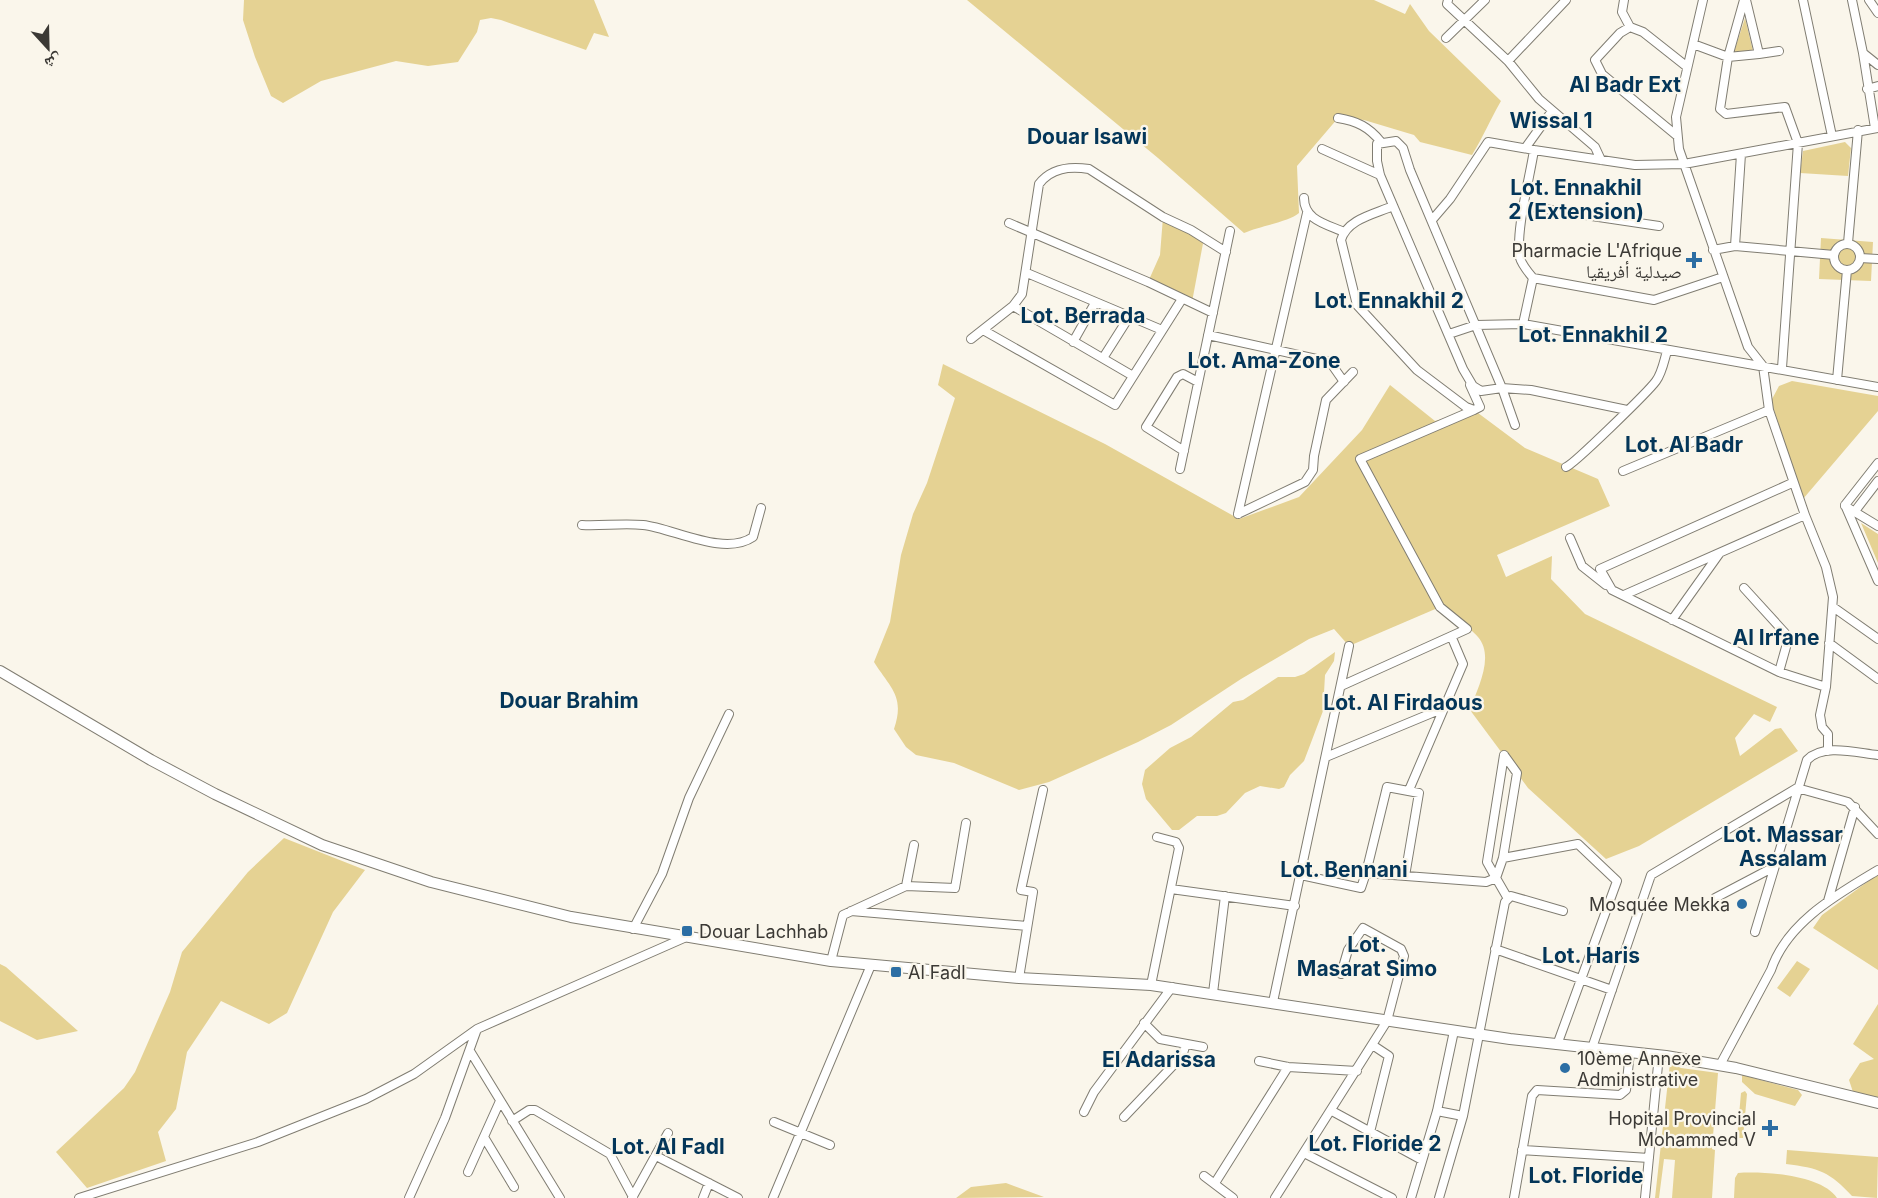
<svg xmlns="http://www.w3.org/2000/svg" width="1878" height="1198" font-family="Inter,'Noto Naskh Arabic',sans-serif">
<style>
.green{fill:#e5d293}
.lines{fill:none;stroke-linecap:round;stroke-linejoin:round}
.minor-casing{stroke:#807d72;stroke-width:10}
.tertiary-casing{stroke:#807d72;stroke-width:12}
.minor{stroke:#fff;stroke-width:8}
.tertiary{stroke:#fff;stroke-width:10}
.poi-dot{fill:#2c6ea4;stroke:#faf6eb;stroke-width:2}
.labels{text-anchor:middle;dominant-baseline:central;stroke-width:4.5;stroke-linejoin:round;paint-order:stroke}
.poi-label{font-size:18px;fill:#3b3935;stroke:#faf6eb;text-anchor:end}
.quarter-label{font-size:21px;font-weight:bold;fill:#043659;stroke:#faf6eb}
</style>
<rect width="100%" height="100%" fill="#faf6eb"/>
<path class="green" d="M244,0H594L609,37L594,33L586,50L501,20L491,18L480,20L477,32L458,62L428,66L396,61L321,81L283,103L271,96L255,57L243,20Z
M967,0H1374L1405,14L1410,4L1429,31L1501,101C1490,120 1483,137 1472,155L1420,142L1414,135L1364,120L1338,118L1297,166L1299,213C1289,222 1259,226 1244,233L1158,158Z
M1745,18L1753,51L1734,54V52Z
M1845,142L1851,148L1848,176L1800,173L1803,151Z
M1163,217L1204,238L1192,302L1148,282L1160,255Z
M1821,238L1873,242L1871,281L1819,279Z
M943,364L1105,444L1239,519L1299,497L1362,430L1390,385L1435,421L1474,410L1525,448L1598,479L1610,506L1497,555L1506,577L1552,556L1551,579L1585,614L1777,707L1770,722L1754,714L1735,738L1740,756L1775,729L1781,728L1798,751L1639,846L1606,859L1528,788L1470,710C1477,689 1495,657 1478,637C1471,628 1449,615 1440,607L1349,646L1334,629L1309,639L1241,679L1171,725L1138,742L1049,782L1019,790L954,763L916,755L906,747L894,729C905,696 891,689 874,662L890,622L901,555L913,514L927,483L955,398L938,385Z
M1792,381L1878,396V411L1803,499L1771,401L1779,386Z
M1861,523L1878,534V563Z
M1335,652L1334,661L1325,675L1323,711L1304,761L1290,775L1284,787L1279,789L1260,786L1245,793L1226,813L1217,816H1197L1179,830H1172L1146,799L1142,784L1145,770L1170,748L1191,737L1233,702L1243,700L1278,677H1295L1304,674Z
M284,838L365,870L333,912L287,1013L269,1024L221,1001L187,1052L176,1109L158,1132L166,1161L87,1188L56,1152L124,1088L135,1072L170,992L182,952L248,872Z
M1878,874V970L1813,928L1822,915Z
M1797,961L1810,969L1790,997L1777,988Z
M0,964L6,967L78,1031L37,1040L0,1021Z
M1878,1004V1098L1853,1092L1849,1080L1860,1063L1874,1059L1853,1044Z
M1670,1063L1681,1068L1718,1073L1712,1149L1715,1150L1712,1198H1672L1675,1160L1664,1159L1659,1198H1655Z
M1742,1075L1798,1090L1802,1095L1795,1106L1755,1094L1742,1082Z
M1745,1091L1747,1094L1743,1138H1737L1741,1093Z
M1787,1150L1878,1157L1877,1198L1852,1196C1830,1172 1819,1168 1786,1164Z
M1738,1173C1764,1171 1822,1175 1837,1198H1734L1735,1178Z
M1006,1183L1044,1197L956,1198L971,1187Z"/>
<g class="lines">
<defs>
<path id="minor" d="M1448,0L1447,4L1508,61L1539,99L1595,147L1601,160
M1624,0L1622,12L1630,27
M1744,0L1728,57L1720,109L1726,114L1785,107L1798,143L1782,368
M1803,0L1832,136
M1852,0L1863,53L1878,65
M1869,0L1878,13
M1446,38L1485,0
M1693,44L1728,57L1759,54L1746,0
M1863,53L1875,128
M1759,54L1779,51
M1508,61L1566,0
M1867,89L1878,86
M1338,118C1357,121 1369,127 1381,142
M1676,135L1602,74L1595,60L1620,33L1630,27L1643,32L1686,66
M1526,147L1552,111
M1322,149L1380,175
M1304,198C1304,220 1326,224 1344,232
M1393,206C1375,214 1347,219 1341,240L1357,305L1417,370L1466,407L1474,410L1480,407L1470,385
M1524,206L1659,226
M1432,220L1450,199L1488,142L1534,150
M1009,223L1148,282L1213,313
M1848,243L1858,130
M1834 257a13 13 0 1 1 26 0a13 13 0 1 1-26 0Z
M1735,246L1741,154
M1713,250L1735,246L1834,255
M1860,258L1878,259
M1027,273L1162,330
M1533,278C1528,272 1522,265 1520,258C1515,232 1530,177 1534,150L1635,165L1684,164L1878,128
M1013,306L1133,376
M1523,324L1533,278L1654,300L1723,277
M983,330L1115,405L1182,299
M1449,334L1476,325L1523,324L1878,387
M1208,335L1330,362L1344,382
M971,339L1013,306L1022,294L1039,184C1051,168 1069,166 1089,169L1163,217L1191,230L1226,252
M1073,342L1095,303
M1103,358L1129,317
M1837,380L1847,270
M1515,425L1502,388L1410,170L1403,148L1396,141L1377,144V161L1380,175L1463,369L1473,386L1481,391L1502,388L1531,390L1627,410
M1184,451L1146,427L1177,377L1183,374L1198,382
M1566,467C1573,465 1648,392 1656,381C1662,373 1664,361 1667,351
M1180,469L1230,231
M1623,471L1769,410
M1792,483L1600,569L1612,590L1779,672L1826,687
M1845,505L1878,581
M1845,505L1878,463
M1845,506L1878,526
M1855,511L1878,481
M1238,514L1307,213
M1238,514L1305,482L1313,470L1314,456L1326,400L1353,372
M1805,515L1826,567L1833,597L1826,687L1820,715L1822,727L1828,734V751
M582,525C602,526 623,523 643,525C673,528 724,557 753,537L761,508
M1570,538L1582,566L1606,585
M1744,588L1785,633L1786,647L1779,672
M1624,595L1805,515L1769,410L1763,366L1748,347L1679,149L1676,117L1703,0
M1833,607L1878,639
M1672,620L1719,554
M1829,643L1878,679
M1341,686L1467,629L1440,607L1360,459L1474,410
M1326,757L1444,708
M1409,790L1463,664L1452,638
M914,845L906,886L955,888L966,823
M1503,858L1578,844L1617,881L1557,1045
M1366,873L1387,787L1419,793L1405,876
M1301,875L1361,888L1366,873L1486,882L1496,878L1507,897
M1496,878L1503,858L1517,773L1504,755
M1496,878L1487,862L1504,755
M1171,889L1295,906
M1715,898L1774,867
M1828,901L1855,807
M851,911L1027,926
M633,929L662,874L689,798L729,714
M1755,932L1807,760C1823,743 1857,753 1878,755
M1495,949L1612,990
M831,961L843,915L906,886
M1019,978L1033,892L1021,890L1043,790
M1151,985L1179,848L1176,842L1157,837
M1213,993L1225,896
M1273,1002L1349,646
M1144,1023L1160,1039L1203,1047
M1592,1048L1651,875L1797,788L1848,802L1878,834
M470,1051L560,1198
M1259,1061L1288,1067L1357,1071
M1720,1065L1771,970C1787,922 1838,894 1878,870
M1332,1111L1422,1160
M1437,1111L1463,1116
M1084,1112L1094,1092L1172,987
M1124,1117L1182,1056L1186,1044
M512,1121L529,1110H535L610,1154L633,1197
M774,1122L830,1145
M1370,1132L1389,1056L1374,1046
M484,1137L514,1187
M1522,1150L1649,1158
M1304,1153L1392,1198
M656,1156L738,1198
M468,1172L500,1101
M1204,1176L1233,1198
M1215,1183L1288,1067
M79,1198L258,1142L366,1099L414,1074L477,1029
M409,1198L445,1118L477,1029L684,938
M632,1198L668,1133
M703,1198L709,1183
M773,1198L871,965
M1275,1198L1387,1021L1404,956L1401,949L1363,928L1348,950L1341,974
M1411,1198L1437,1111L1454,1031
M1439,1198L1463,1116L1505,902L1511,896L1563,911
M1514,1198L1532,1096L1537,1090L1620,1095L1626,1090L1630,1052
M1645,1198L1659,1055"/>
<path id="tertiary" d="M0,671L151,760L215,794L322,845L431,882L571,917L831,961L1019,978L1151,985L1510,1039L1666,1056L1736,1068L1878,1103"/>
</defs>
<use href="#minor" class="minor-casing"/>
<use href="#tertiary" class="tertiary-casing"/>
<use href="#minor" class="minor"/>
<use href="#tertiary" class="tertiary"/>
</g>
<g class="poi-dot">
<path d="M1691 251h6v6h6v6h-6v6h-6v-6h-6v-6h6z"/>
<circle cx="1742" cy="904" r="6"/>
<rect x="681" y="925" width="12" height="12" rx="3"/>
<rect x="890" y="966" width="12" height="12" rx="3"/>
<circle cx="1565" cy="1068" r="6"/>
<path d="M1767 1119h6v6h6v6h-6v6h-6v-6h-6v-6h6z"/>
</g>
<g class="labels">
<g class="poi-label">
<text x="1682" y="250">Pharmacie L'Afrique<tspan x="1682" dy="21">صيدلية أفريقيا</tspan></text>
<text x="1730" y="904">Mosquée Mekka</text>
<text x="699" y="931" text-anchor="start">Douar Lachhab</text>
<text x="908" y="972" text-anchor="start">Al Fadl</text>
<text x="1577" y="1058" text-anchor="start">10ème Annexe<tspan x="1577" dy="21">Administrative</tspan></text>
<text x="1756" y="1118">Hopital Provincial<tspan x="1756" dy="21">Mohammed V</tspan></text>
</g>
<g class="quarter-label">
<text x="1625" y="84">Al Badr Ext</text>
<text x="1551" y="120">Wissal 1</text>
<text x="1087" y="136">Douar Isawi</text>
<text x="1576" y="187">Lot. Ennakhil<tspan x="1576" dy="24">2 (Extension)</tspan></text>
<text x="1389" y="300">Lot. Ennakhil 2</text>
<text x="1083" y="315">Lot. Berrada</text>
<text x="1593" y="334">Lot. Ennakhil 2</text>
<text x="1264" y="360">Lot. Ama-Zone</text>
<text x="1684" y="444">Lot. Al Badr</text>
<text x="1776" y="637">Al Irfane</text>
<text x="569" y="700">Douar Brahim</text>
<text x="1403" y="702">Lot. Al Firdaous</text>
<text x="1783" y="834">Lot. Massar<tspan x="1783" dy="24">Assalam</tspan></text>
<text x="1344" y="869">Lot. Bennani</text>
<text x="1367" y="944">Lot.<tspan x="1367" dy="24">Masarat Simo</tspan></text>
<text x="1591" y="955">Lot. Haris</text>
<text x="1159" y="1059">El Adarissa</text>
<text x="1375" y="1143">Lot. Floride 2</text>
<text x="668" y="1146">Lot. Al Fadl</text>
<text x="1586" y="1175">Lot. Floride</text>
</g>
</g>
<g transform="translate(48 48) rotate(158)" stroke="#faf6eb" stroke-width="4.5" paint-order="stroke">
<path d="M0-4.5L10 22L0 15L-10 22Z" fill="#3b3935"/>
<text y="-9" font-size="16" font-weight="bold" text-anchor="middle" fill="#3b3935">ش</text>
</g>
</svg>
